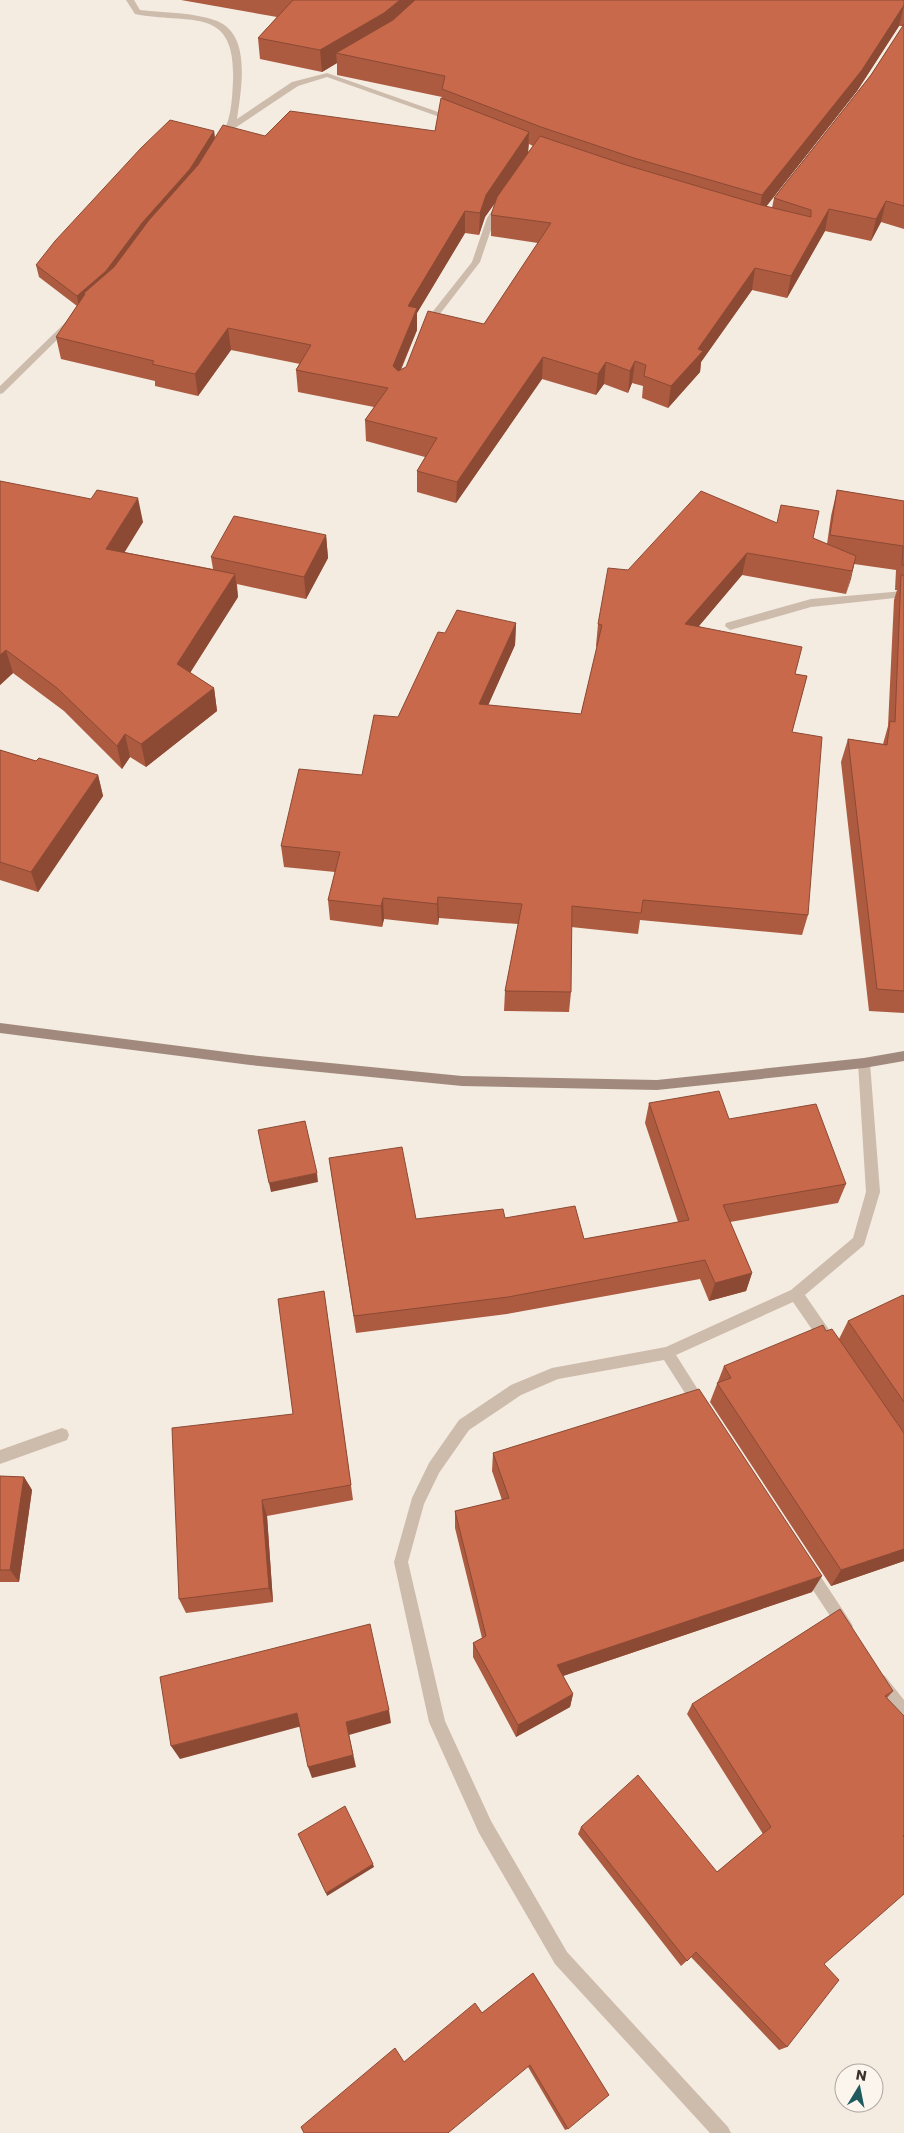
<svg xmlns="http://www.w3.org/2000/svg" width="904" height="2133" font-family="Poppins,sans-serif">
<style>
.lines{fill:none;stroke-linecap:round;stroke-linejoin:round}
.minor{fill:#cdbbac;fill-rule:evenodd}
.secondary{fill:#a18a7d;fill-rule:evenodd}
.wall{fill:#ac5a40;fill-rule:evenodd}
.shaded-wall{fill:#8c4a34}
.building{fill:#c8694b;stroke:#8c4a34}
</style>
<rect width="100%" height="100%" fill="#f4ebe1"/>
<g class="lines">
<path class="minor" d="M126,0H134L140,10C165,13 193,12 217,21C252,35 241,90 237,119L292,82L327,73L458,119L451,121L327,77L298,86L235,128L226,142H220L219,140C231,122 232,103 233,81C236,4 190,25 135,14Z
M498,202L505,204L495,218L480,262L429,328H423V324L472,262L487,218Z
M69,319L76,321L3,393L0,394V386Z
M904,591V597L811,607L730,630L725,626L726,623L811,599Z
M864,1058L868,1059L870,1063L880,1192L864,1245L805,1295L832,1334L834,1339L832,1344L827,1345L822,1344L793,1302L676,1355L707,1404L705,1409L700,1411L695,1409L664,1360L558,1379L521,1395L469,1430L439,1473L424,1504L408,1562L445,1721L491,1821L567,1952L728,2127L731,2133H710L555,1964L479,1833L429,1722L394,1562L412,1498L429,1463L459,1420L511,1385L552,1368L666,1347L791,1290L853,1238L866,1192L858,1063L860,1059Z
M62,1428L67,1430L69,1435L67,1440L0,1464V1450Z
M808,1563L813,1565L850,1621L853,1626L850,1631L845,1634L840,1631L803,1575L801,1570L803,1565Z
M880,1673L885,1676L904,1700V1721L898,1719L875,1686L872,1681L875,1676Z"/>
<path class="secondary" d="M0,1023L250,1055L462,1076L657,1080L864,1058L904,1051V1061L864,1068L657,1090L462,1086L250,1065L0,1033Z"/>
</g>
<path class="wall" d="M181,0H904V229L881,222L871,241L825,231L787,298L752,290L701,362L700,372L668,408L642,398L643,386L632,383L628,393L604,384L596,395L542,379L456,503L417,492V471L425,457L366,441L365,420L374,407L298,392L296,370L300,364L231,350L198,396L155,386V381L61,359L56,337L77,306L39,277L36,265L214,131L215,138L265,136L435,131L442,97L337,75V63L322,72L260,59L258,38L277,17ZM899,26H903L871,75L774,198L772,208L766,206L857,91ZM529,144L533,146L528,152ZM496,202L491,215V236L538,243L484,324L401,370L417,330V313L465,233L479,235L485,217Z
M0,481L143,522L124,552L213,569L211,557L326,535L328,558L306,599L237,584L238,597L190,673L214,688L217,711L146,767L130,757L122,769L64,711L13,673L0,685Z
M837,490L904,501V1013L869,1011L841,762L848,739L883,744L888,726L894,600L897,590H895L896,570L854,564L846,594L742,575L699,626L795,674L807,676L792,732L808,915L802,935L640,920L638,934L571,927V992L569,1012L504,1011L505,991L518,924L439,918L438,925L384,919L382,927L330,920L328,900L335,872L284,867L281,846L362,775L398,717L445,633L516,623L515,645L488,705L581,714L597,647L596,646L598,624L628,570L813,538L827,544L831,516Z
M0,750L36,761L98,775L103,796L38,892L0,880Z
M649,1103L729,1119L846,1184L838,1203L730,1222L752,1273L746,1291L709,1301L700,1279L507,1314L356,1333L329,1158L416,1219L505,1218L584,1239L678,1222L645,1123Z
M324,1291L353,1500L267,1516L273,1602L186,1613L179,1599L293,1414Z
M904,1296V1561L831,1586L710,1402L724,1366L826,1331L839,1339L848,1321Z
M493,1453L812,1592L563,1676L573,1694L570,1707L516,1737L473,1657V1643L482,1638L455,1528V1511L502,1500L492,1471Z
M0,1476L24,1477L32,1490L19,1582H0Z
M893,1691L887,1698L824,1964L787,2047L779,2050L691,1957L681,1966L578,1834L581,1827L717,1872L763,1834L687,1714L692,1704Z
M533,1973L568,2129L565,2130L528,2067L404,2062L482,2013Z"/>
<path class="shaded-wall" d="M400,0H424L349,56L336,53L337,63L322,72L320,50Z
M904,5L899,26L857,91L758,217L762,195Z
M214,131L215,143L109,283L85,294L84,293L86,303L79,308L77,296L142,223Z
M529,132L528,154L485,217L479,235L480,213L486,195Z
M886,201L881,222L871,241L876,219Z
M829,209L825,231L787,298L791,276Z
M465,211V233L417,313V330L393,387V366L408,306Z
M755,268L752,290L701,362L700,372L668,408L671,386L698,349Z
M228,328L231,350L198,396L195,374Z
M543,357L542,379L456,503L457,482Z
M635,361L632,383L628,393L630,371Z
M606,362L604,384L596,395L598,374Z
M138,498L143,522L112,573L106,549Z
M326,535L328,558L306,599L304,577Z
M747,553L742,575L682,646L685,624Z
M856,556L851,579L846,594L852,571Z
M235,574L238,597L181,687L177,664Z
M516,623L515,645L479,726V704Z
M6,650L13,673L0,685V655Z
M214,688L217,711L146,767L141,744Z
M125,734L130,757L122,769L117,746Z
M98,775L103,796L38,892L31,872Z
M438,897L439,918L438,925L437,904Z
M383,898L384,919L382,927L381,906Z
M317,1173L318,1182L271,1192L269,1183Z
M752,1273L746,1291L709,1301L715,1283Z
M24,1477L32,1490L19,1582L10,1570Z
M262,1500L267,1516L273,1602L269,1588Z
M904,1549V1561L831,1586L841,1570Z
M822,1576L812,1592L554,1679L557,1665Z
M573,1694L570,1707L516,1737L518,1725Z
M389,1710L391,1723L349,1735L356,1767L312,1778L308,1767L346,1722Z
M297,1713L302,1726L180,1759L171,1746Z
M373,1864L374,1867L327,1896L326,1893Z"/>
<path class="building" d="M293,0H400L384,13L320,50L258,38Z
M415,0H904V5L862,70L762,195L634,158L541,127L442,89L445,76L336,53L393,20Z
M904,24V206L886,201L876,219L829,209L791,276L755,268L698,349L703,351L671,386L644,376L646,365L635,361L630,371L606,362L598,374L543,357L457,482L417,471L437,438L365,420L388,388L296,370L311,345L228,328L195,374L152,364L154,361L56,337L85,294L84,293L114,267L149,220L198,165L223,125L265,136L290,111L435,131L441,98L529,132L486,195L480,213L465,211L408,306L417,308L393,366L398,371L406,367L428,311L484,324L551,223L491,215L497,197L540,136L626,165L761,205L811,217V210L774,198L871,75Z
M170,120L214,131L190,169L142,223L106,271L77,296L36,265L55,241L141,148Z
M0,481L91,499L97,490L138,498L106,549L235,574L177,664L214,688L141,744L125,734L117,746L57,688L6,650L0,655Z
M837,490L892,499L904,501V565H902L903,546L830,535Z
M701,491L777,523L781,505L819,511L813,538L856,556L852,571L747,553L685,624L802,647L795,674L807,676L792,732L822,737L808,915L643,900L641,913L572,906L571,992L505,991L522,904L438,897L437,904L383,898L381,906L328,900L340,852L281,846L299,769L362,775L374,715L398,717L438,632L445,633L457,610L516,623L479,704L581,714L602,625L598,624L608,568L628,570Z
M234,516L326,535L304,577L211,557Z
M901,575H904V991L877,989L848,739L887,745L890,721L895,722Z
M0,750L36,761L39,758L98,775L31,872L0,862Z
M719,1091L729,1119L816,1104L846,1184L723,1205L752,1273L715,1283L705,1260L508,1297L354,1316L329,1158L402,1147L416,1219L503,1209L505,1218L575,1206L584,1239L689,1220L649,1103Z
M305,1121L317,1173L269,1183L258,1130Z
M324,1291L351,1485L262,1500L269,1588L179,1599L172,1428L293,1414L278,1299Z
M903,1295L904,1296V1402L848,1321Z
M823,1325L826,1331L832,1329L904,1433V1549L841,1570L717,1383L731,1378L724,1366Z
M699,1389L822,1576L557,1665L573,1694L518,1725L473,1643L486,1636L455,1511L509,1498L493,1453Z
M0,1476L24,1477L10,1570H0Z
M840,1609L893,1691L885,1696L904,1716V1835L903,1836L904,1837V1894L824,1964L839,1980L787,2047L696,1952L687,1961L581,1827L638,1775L717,1872L771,1827L692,1704Z
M370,1624L389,1710L346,1722L353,1755L308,1767L297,1713L171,1746L160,1677Z
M345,1806L373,1864L326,1893L298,1834Z
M533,1973L609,2095L568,2129L530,2065L448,2133H304L301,2127L395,2048L404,2062L475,2003L482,2013Z"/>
<g transform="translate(859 2088) rotate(10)"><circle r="24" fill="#fbf5ee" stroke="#aea6a0"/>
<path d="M0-4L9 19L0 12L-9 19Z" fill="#1f5a5e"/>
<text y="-8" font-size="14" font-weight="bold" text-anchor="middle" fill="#3b302b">N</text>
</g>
</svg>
